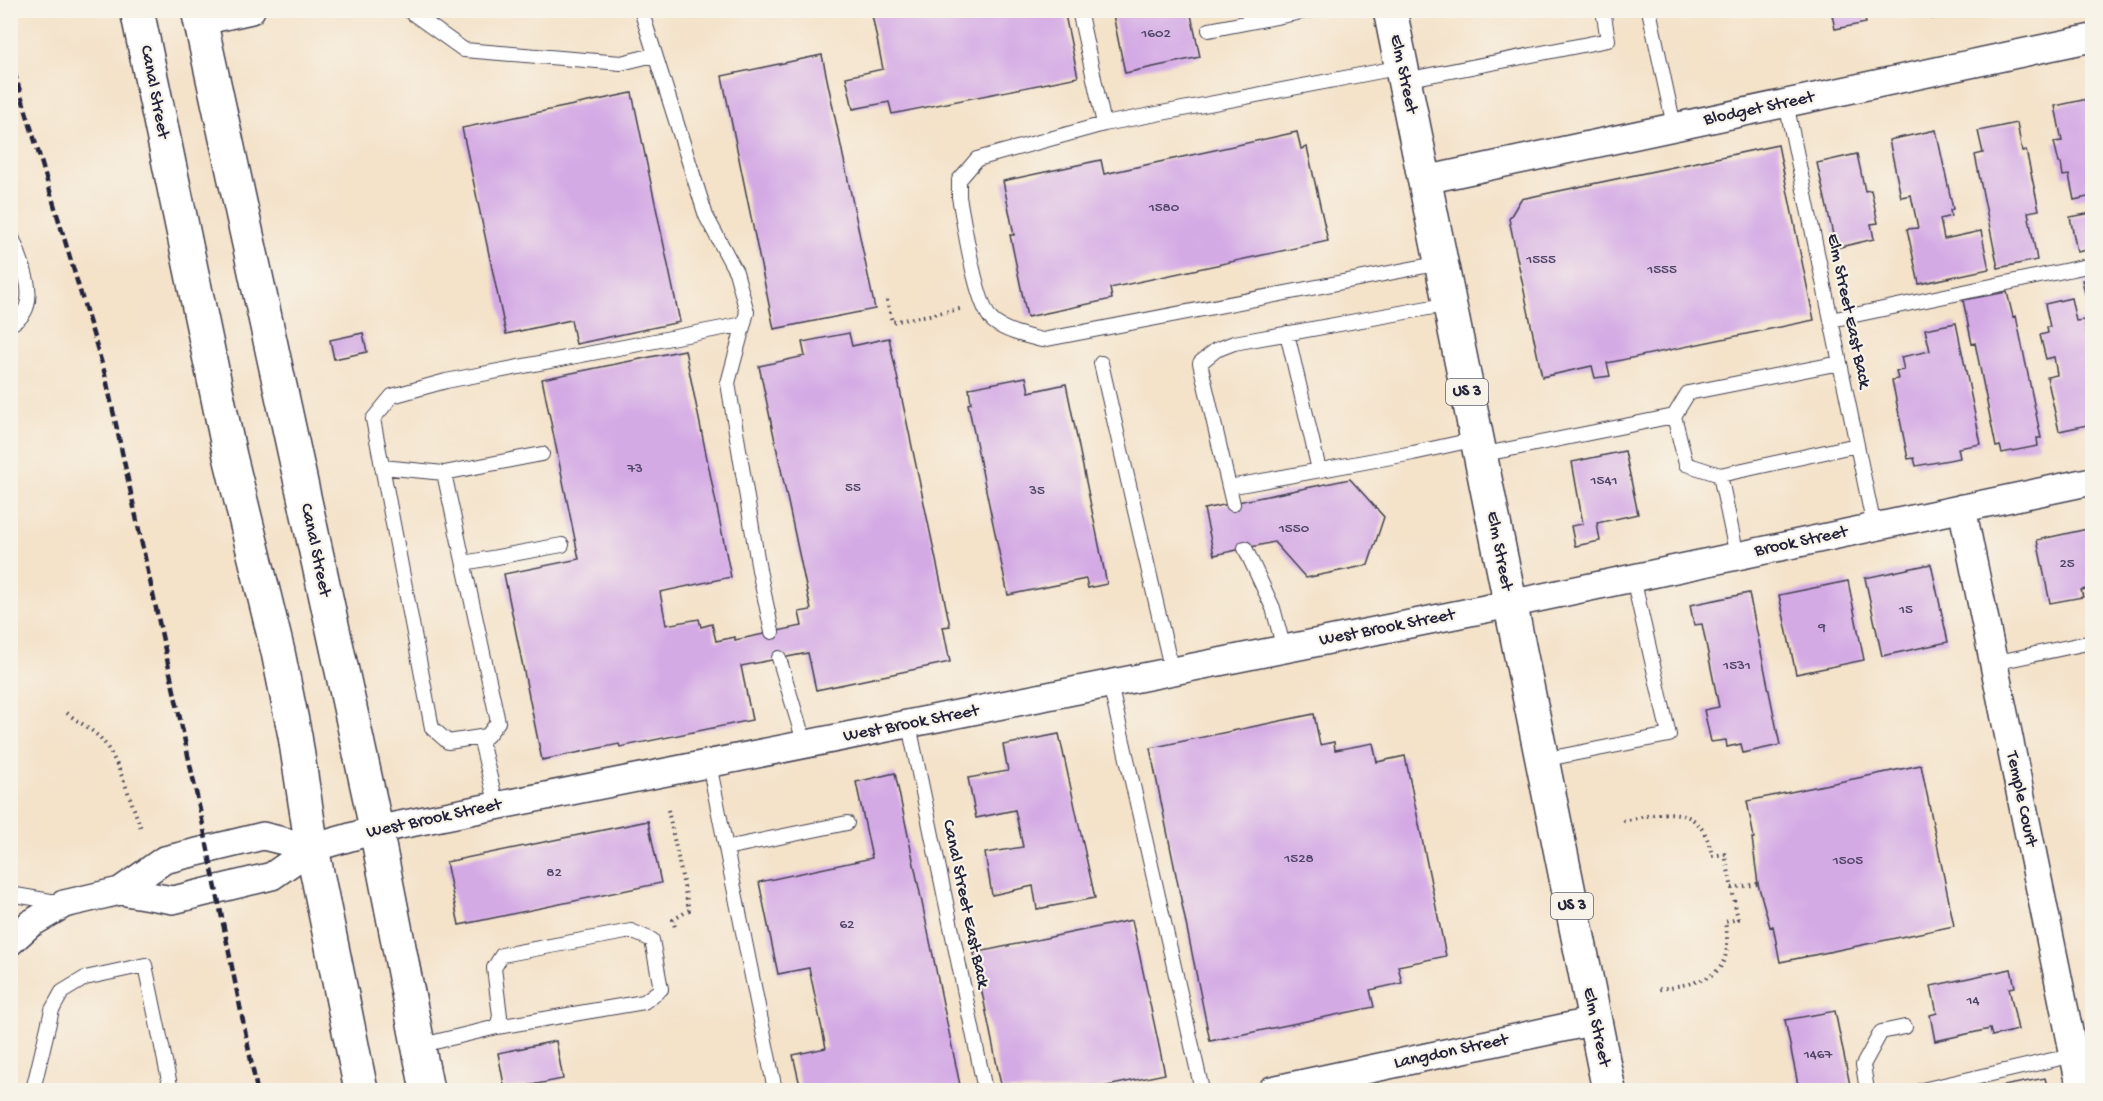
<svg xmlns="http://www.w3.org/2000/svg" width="2103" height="1101" font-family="'Gochi Hand',sans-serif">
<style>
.building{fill:#d4aae5}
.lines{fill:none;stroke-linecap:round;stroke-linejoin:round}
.service-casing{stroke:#423f50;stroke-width:16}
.minor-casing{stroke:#423f50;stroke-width:30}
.tertiary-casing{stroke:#423f50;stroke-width:36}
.primary-casing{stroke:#423f50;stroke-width:36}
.path{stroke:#423f50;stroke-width:4;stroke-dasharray:1.5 4.5;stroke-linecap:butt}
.service{stroke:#fff;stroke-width:14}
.minor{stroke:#fff;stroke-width:27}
.tertiary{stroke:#fff;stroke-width:33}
.primary{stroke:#fff;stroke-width:33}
.rail{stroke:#22223b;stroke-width:4.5;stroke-dasharray:9 4.5;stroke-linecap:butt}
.labels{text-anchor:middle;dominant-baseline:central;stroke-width:4.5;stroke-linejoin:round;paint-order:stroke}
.number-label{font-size:15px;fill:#4e4466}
.shield{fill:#f7f3e8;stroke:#62616f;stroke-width:1.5}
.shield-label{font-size:16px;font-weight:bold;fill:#22223b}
.street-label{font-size:18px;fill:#22223b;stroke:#f7f3e8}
</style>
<rect width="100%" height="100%" fill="#f7f3e8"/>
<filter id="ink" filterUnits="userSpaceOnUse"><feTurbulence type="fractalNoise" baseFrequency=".0167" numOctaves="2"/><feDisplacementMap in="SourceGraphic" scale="12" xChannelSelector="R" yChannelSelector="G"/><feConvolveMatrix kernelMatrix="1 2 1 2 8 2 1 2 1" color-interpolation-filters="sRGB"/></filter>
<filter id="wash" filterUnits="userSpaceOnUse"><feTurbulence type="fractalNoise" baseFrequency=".008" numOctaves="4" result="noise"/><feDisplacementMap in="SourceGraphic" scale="24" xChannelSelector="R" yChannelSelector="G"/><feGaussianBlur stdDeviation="1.35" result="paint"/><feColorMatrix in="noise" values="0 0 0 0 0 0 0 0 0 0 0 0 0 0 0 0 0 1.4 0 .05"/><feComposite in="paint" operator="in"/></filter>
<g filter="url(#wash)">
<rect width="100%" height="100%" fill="#f4e2c9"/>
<g id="blocks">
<path class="building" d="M871,10H1064L1078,77L892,114L889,102L853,109L846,77L883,69Z
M1112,10H1190L1200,57L1125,73Z
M1831,10H1863L1866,23L1835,29Z
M1930,10H1970V12L1932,19Z
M822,55L875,309L774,329L722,76Z
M632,93L680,322L576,344L571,320L506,334L462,128Z
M2092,98V196L2074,200L2069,175L2063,176L2061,163H2059L2054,142L2062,141L2055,106Z
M2017,123L2022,151L2026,150L2039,210L2028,212L2037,260L1998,268L1975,155L1983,153L1978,131Z
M1936,130L1953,209L1950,210L1951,216L1940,219L1944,239L1981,231L1989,269L1919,284L1907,229L1918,228L1911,195L1901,197L1889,140Z
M1297,132L1301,149L1307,147L1328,241L1110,288L1112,299L1027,317L1010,235H1014L1003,181L1101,160L1104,174Z
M1778,145L1814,320L1607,363L1610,376L1595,378L1592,366L1542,377L1509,219L1521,199Z
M1857,154L1865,191L1871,190L1878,223L1871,224L1874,239L1836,248L1817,163Z
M2092,213V249L2077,252L2070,217Z
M2092,278V315H2090L2082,280Z
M2007,292L2013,317L2016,316L2041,438H2037L2038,446L2002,453L2000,446L1996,447L1975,343L1972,344L1963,300Z
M2071,298L2076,321L2084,320L2092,357V424L2059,431L2047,377L2057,375L2054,357L2046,359L2040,335L2048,333L2047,327H2050L2045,304Z
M1956,323L1981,444L1958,448L1960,458L1916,466L1914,458L1908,459L1892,380L1898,379L1896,371L1904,370L1901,357L1930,351L1925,329Z
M363,333L367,352L334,359L330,340Z
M849,333L852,346L889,338L950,626L943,627L950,662L816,690L808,653L741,666L752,720L620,747L619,744L542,760L504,574L579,559L542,379L685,350L731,577L660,592L666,625L699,619L701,627L712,624L716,641L735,637V640L802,626L799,612L811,610L759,366L805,356L802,342Z
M1026,377L1029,392L1066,384L1107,584L1088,588L1086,579L1008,595L968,404L971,403L969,388Z
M1625,451L1638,514L1597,523L1600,541L1575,546L1571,526L1583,524L1572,462Z
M1350,479L1384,517L1368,565L1306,578L1274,542L1214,555L1204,509Z
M2092,528V588L2081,590L2083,597L2050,603L2037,540Z
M1931,564L1948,642L1882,656L1865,578Z
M1848,581L1864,660L1796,674L1779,595Z
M1749,593L1780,745L1743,753L1741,744L1727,747L1726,740L1711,742L1704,710L1719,707L1702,624L1694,625L1690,605Z
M1314,714L1320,745L1334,742L1335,750L1373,743L1377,762L1405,756L1446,956L1398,966L1402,983L1370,990L1374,1007L1210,1041L1150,748Z
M1059,734L1095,898L1037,909L1033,886L992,895L985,853L1023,847L1015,810L976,818L968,778L1008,771L1003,745Z
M1921,765L1954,926L1780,962L1773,926L1770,927L1758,884L1752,838H1754L1747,801Z
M895,773L961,1090H801L793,1055L826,1048L809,968L778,974L759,882L872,858L856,782Z
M648,821L661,883L459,925L446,862Z
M2092,884V904H2091L2088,885Z
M1132,920L1165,1074L1088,1090H1002L974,953Z
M2011,969L2015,987L2009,988L2018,1030L1992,1036L1990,1029L1935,1041L1930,1015L1937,1013L1931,986Z
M1835,1011L1851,1090H1799L1785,1020Z
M556,1041L563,1079L505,1090L498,1053Z
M2045,1078L2048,1090H1988V1089Z"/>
</g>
</g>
<g filter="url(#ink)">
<use href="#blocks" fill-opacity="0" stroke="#423f50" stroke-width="1.5"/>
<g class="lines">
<defs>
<path id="service" d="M408,10L464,50L621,63L654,55
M641,10L706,216L736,272L747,312L728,383L759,570L772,632
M1079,10L1104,124
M1649,10L1674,126
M1209,30L1312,10
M1402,67L1104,124L977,159L959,180V197C964,222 976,309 994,322C1007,332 1026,336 1042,340L1441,263
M1405,80L1608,40L1603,10
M1786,103L1874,527
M10,232C20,259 46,308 10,324
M1831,320L2092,265
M1287,333L1319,470
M1101,363L1172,672
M1674,416L1688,393L1840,363
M1480,455L1674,416L1686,464L1720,475L1737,556
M382,467L444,473L498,722L487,736L448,742L432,728L373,419L392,396L446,381L744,324
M444,473L542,454
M1720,475L1857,445
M1229,487L1413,453L1477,439
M1233,504L1200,363L1216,350L1234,343L1450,304
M1245,548L1273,608L1284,649
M464,563L562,545
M779,658L805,745
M1993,663L2092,642
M1110,684L1202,1090
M909,725L985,1090
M480,737L497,806
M1542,760L1669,735L1633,578
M709,764L775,1090
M726,848L847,823
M10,894L62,903
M418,1046L497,1027L500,1016L494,968L502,955L631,931L652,940L661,989L644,1002L497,1027
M33,1090L52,1010L62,992L85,978L145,965L171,1090
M1867,1090L1863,1065L1881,1032L1905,1027
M1922,1090L2074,1055"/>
<path id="minor" d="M202,21L251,10
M1425,180L2092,38
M1962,508L2081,1090
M120,891L173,900L272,876L312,848L375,830L1510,604L2092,481
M10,942L30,924L64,904L120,891L164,860L263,836L312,848
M1272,1090L1595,1021"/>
<path id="tertiary" d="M137,10L230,456L278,652L295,736L312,848L361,1090
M198,10L371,804L427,1090"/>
<path id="primary" d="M1390,10L1609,1090"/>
</defs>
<use href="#service" class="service-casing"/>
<use href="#minor" class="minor-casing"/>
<use href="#tertiary" class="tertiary-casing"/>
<use href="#primary" class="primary-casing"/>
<path class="path" d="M887,300L892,322L960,309
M67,713C77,721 88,727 97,735C117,752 131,803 141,828
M668,810L689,910L673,920L675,927
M1623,821C1666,812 1701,800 1712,856L1725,854L1738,919L1725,922C1736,981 1702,981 1656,990
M1732,888L1758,884"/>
<use href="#service" class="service"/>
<use href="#minor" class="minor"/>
<use href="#tertiary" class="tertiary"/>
<use href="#primary" class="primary"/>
<path class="rail" d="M10,58L105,374L201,815L257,1090"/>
</g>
</g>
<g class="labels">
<g class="number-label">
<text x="1156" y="34">1602</text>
<text x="1164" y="208">1580</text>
<text x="1541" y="260">1555</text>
<text x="1662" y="270">1555</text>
<text x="635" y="469">73</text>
<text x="1604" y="481">1541</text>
<text x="853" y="488">55</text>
<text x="1037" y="491">35</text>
<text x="1294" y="529">1550</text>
<text x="2067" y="564">25</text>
<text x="1906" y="610">15</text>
<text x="1822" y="628">9</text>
<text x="1737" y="666">1531</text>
<text x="1299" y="859">1528</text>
<text x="1848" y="861">1505</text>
<text x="554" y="873">82</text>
<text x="847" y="925">62</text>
<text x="1973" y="1001">14</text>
<text x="1818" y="1055">1467</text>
</g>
<g class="shield">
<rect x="1446" y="379" width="42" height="26" rx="4.5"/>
<rect x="1551" y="893" width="42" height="26" rx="4.5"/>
</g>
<g class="shield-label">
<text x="1467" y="392">US 3</text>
<text x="1572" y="906">US 3</text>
</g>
<g class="street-label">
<text transform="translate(1403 74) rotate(78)">Elm Street</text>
<text transform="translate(154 92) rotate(79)">Canal Street</text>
<text transform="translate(1759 109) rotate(-12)">Blodget Street</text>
<text transform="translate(1848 311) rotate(78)">Elm Street East Back</text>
<text transform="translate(1801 542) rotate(-12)">Brook Street</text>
<text transform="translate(315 550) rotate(78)">Canal Street</text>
<text transform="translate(1499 551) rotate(79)">Elm Street</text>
<text transform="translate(1387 628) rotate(-11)">West Brook Street</text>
<text transform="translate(911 724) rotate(-11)">West Brook Street</text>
<text transform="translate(2021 799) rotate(78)">Temple Court</text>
<text transform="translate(434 819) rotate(-12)">West Brook Street</text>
<text transform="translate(965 904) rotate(78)">Canal Street East Back</text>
<text transform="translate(1596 1027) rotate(78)">Elm Street</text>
<text transform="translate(1451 1052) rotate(-12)">Langdon Street</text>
</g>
</g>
<rect width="2103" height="1101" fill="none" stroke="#f7f3e8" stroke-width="36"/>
</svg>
